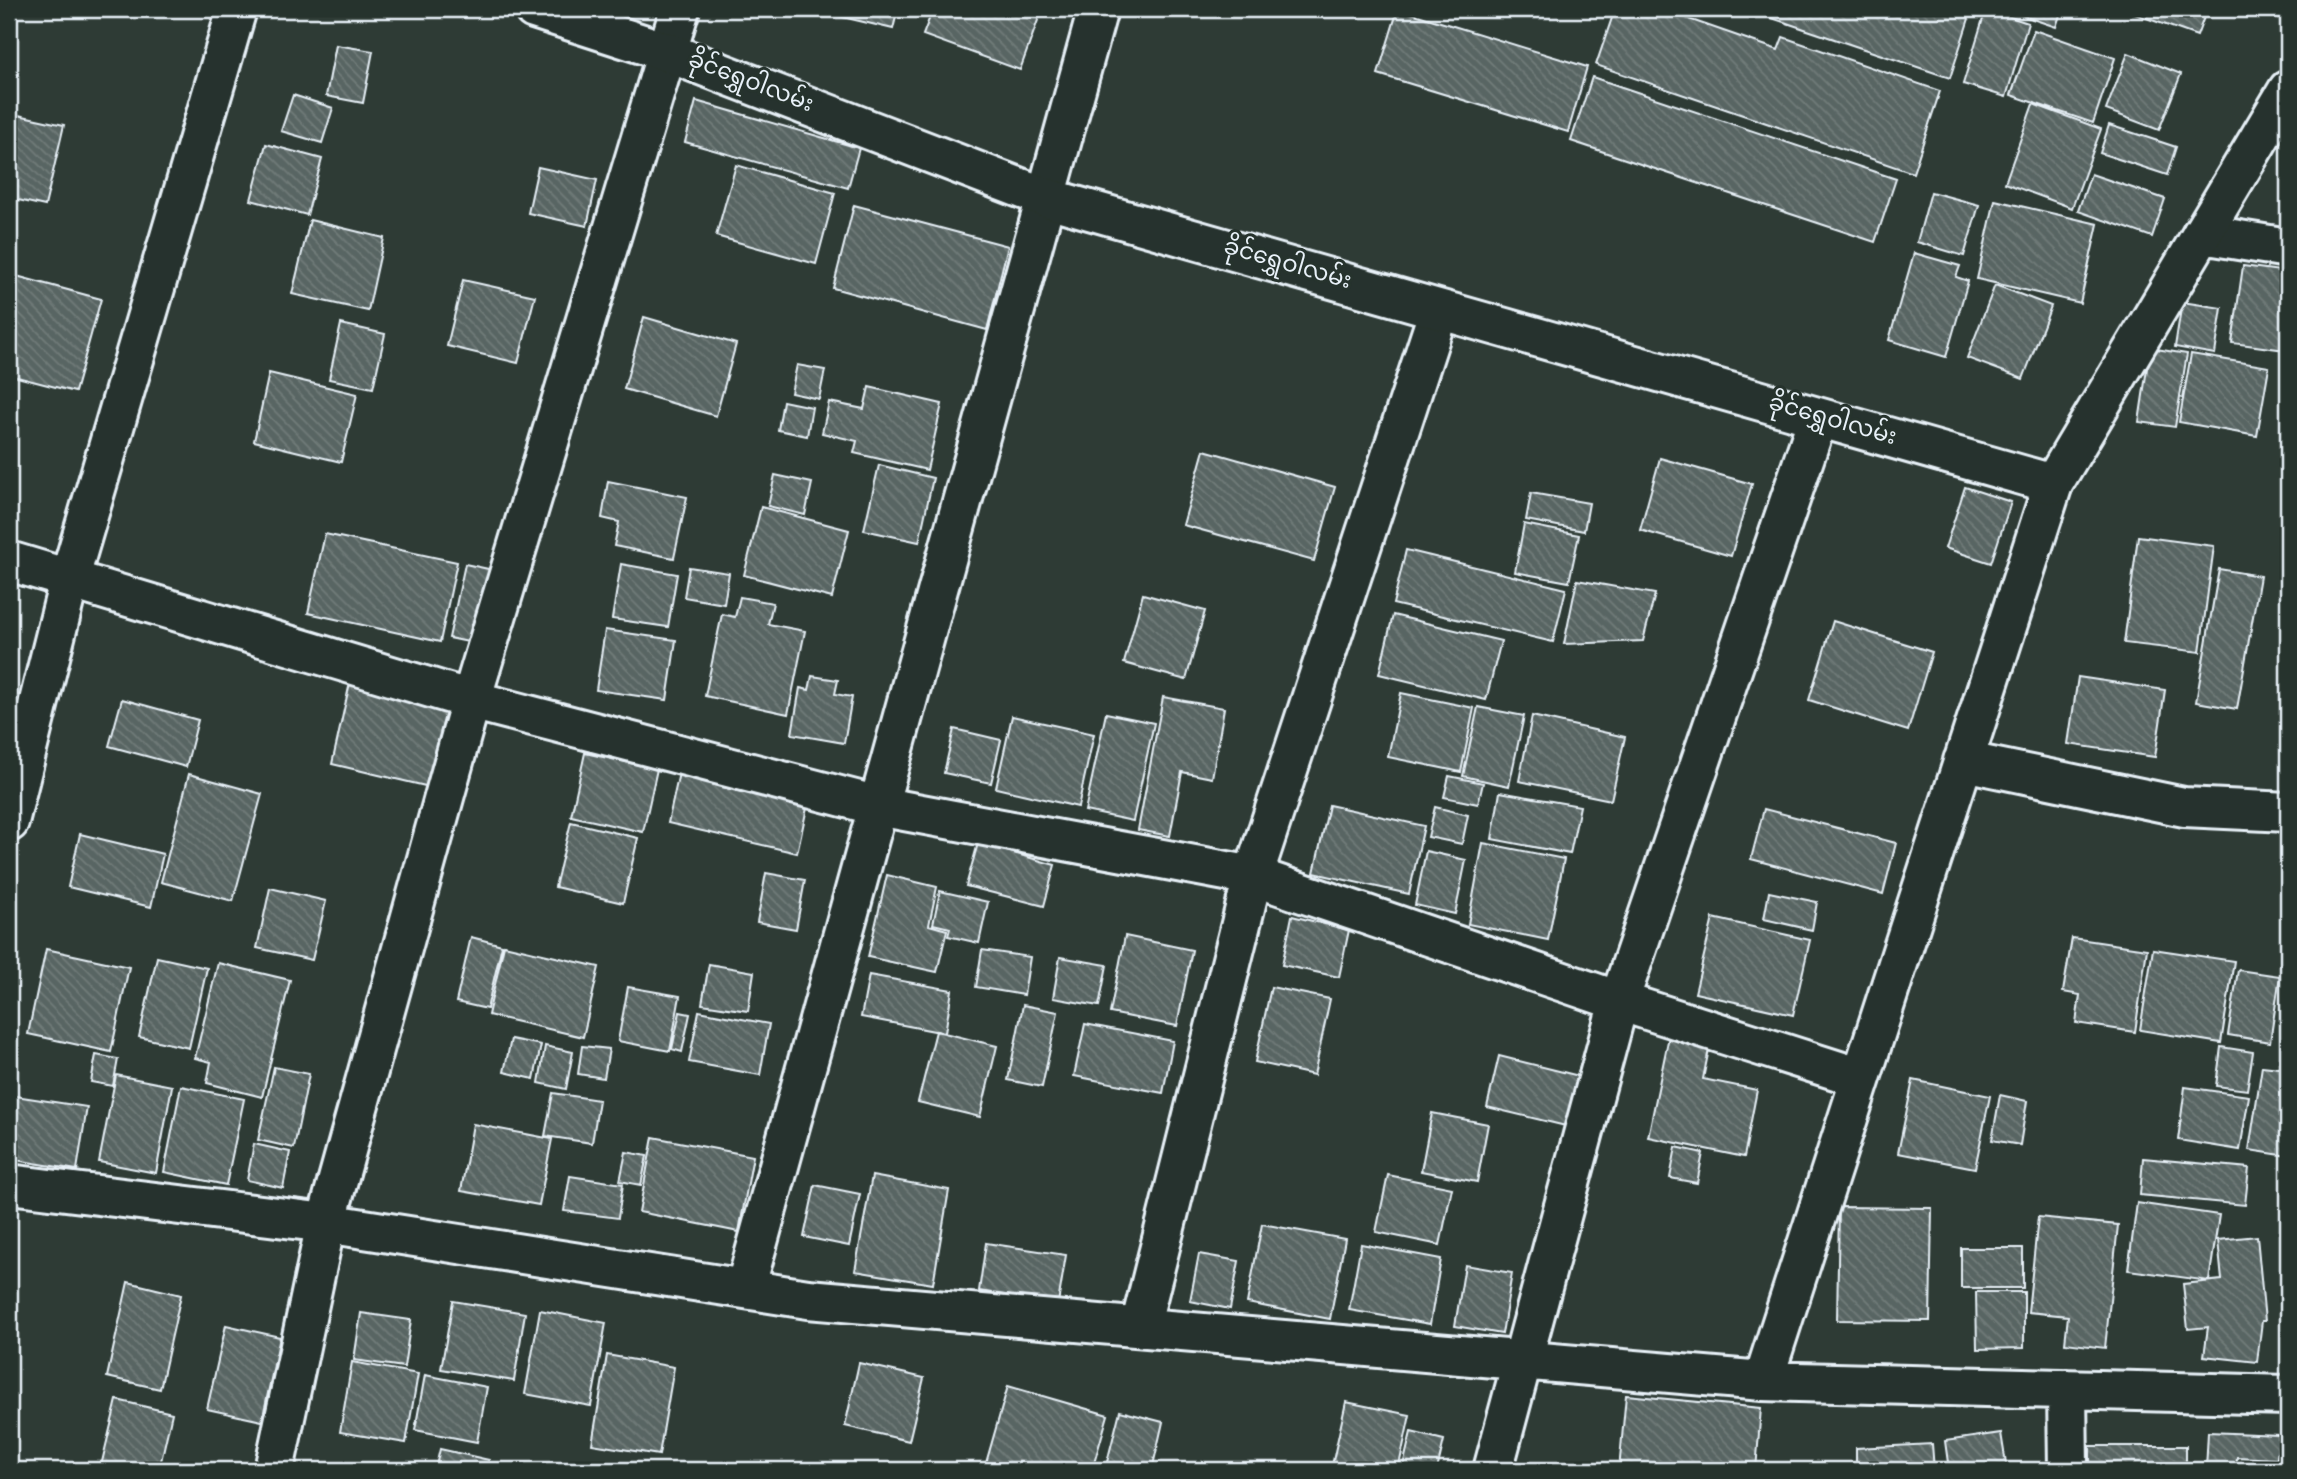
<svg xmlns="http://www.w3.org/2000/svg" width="2297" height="1479" font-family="'Gochi Hand','Noto Sans Myanmar',sans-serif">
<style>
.building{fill:url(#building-back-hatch);stroke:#e8f1f8;stroke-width:2}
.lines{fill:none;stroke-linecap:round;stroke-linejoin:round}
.street-casing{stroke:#e8f1f8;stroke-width:44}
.secondary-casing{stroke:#e8f1f8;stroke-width:44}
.street{stroke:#26332d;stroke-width:38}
.secondary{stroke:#26332d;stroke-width:38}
.labels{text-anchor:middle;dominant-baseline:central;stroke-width:6;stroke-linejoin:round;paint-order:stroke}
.street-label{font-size:23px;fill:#e8f1f8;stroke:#26332d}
</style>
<defs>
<pattern id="building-back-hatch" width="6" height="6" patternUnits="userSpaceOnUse" patternTransform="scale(1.75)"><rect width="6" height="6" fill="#596563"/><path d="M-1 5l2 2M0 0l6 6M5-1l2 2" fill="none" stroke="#717c7a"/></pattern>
</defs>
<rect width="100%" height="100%" fill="#2e3b35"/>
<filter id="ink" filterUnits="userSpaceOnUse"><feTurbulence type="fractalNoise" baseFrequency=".0143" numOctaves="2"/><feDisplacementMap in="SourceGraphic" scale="14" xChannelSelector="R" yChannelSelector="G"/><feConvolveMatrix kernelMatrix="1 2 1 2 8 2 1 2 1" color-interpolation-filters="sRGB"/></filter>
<g filter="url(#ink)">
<path class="building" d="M809,9H898L893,29Z
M933,9H1042L1020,70L923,35Z
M1398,9L1587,67L1568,132L1378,74Z
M1615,9H1660L1778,50L1783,37L1940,91L1913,173L1596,65Z
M1745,9H1972L1950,78Z
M1986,9L2028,23L2006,97L1963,84Z
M2017,9H2062L2056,27L2015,13Z
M2136,9H2207L2197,36L2135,14Z
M2034,30L2115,58L2093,123L2011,95Z
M336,45L373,51L363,103L326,96Z
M2128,53L2181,74L2159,130L2106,110Z
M1592,77L1896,179L1875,242L1571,141Z
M293,95L333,108L322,143L281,131Z
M696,101L859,148L848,188L685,142Z
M2033,104L2101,129L2072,208L2005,183Z
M9,113L64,125L45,206L9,198Z
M2109,125L2176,147L2167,175L2100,153Z
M266,144L322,159L307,215L251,200Z
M736,165L835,193L816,264L716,236Z
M538,167L597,180L587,226L528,213Z
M2091,174L2165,199L2152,237L2078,211Z
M1931,192L1979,205L1964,256L1917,242Z
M1995,200L2098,224L2080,303L1977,279Z
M854,205L1008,246L987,330L833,288Z
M310,220L384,238L368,311L292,294Z
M1914,253L1960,266L1956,277L1968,281L1946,357L1889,340Z
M2243,266L2288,272L2286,350L2232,343Z
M9,274L101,299L75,392L9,375Z
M463,280L535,296L518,363L447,346Z
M1995,285L2051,306L2023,379L1967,358Z
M2182,302L2222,308L2215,354L2175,347Z
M644,317L736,344L716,416L624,389Z
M341,324L385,334L373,388L329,379Z
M2150,348L2187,354L2175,427L2139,422Z
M2191,354L2269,367L2257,436L2179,422Z
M797,365L825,370L819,399L791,393Z
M269,373L357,394L341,462L254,441Z
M869,387L942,404L927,470L854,453L857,441L822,433L829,402L864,409Z
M783,401L812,407L807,436L778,430Z
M1204,450L1335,487L1314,561L1183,525Z
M1660,458L1752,484L1731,556L1640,530Z
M879,465L933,478L919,542L864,530Z
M775,475L812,483L805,515L768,506Z
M608,481L687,497L674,558L614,546L619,522L602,518Z
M1965,487L2011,502L1991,563L1945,548Z
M1531,493L1589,503L1584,531L1526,520Z
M761,507L849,530L832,598L744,575Z
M1524,524L1579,535L1569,582L1515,572Z
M325,534L457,562L440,642L308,613Z
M2138,536L2214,546L2200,652L2124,643Z
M1406,550L1566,589L1553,642L1393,604Z
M465,564L498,571L483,645L449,638Z
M621,564L677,574L668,627L612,619Z
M689,567L729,573L724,604L684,597Z
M2219,569L2260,576L2237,709L2196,702Z
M1577,580L1655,594L1643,641L1564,644Z
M1143,594L1205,611L1186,680L1124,663Z
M740,597L773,603L768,624L805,631L788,714L705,696L722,614L735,617Z
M1393,615L1501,641L1486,700L1379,674Z
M1833,621L1932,652L1908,731L1809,700Z
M605,630L676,640L667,700L596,690Z
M812,676L838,680L835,694L852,697L844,743L792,734L800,688L809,690Z
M2078,677L2165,690L2155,757L2068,744Z
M351,678L454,701L434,788L332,764Z
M1401,693L1474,708L1461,772L1388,757Z
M1163,697L1224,708L1212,778L1182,772L1170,836L1138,830Z
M122,699L198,720L186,767L109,746Z
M1478,707L1524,716L1509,786L1463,776Z
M1106,713L1154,723L1133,821L1085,811Z
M1012,716L1094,734L1078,807L996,788Z
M1532,716L1625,737L1611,800L1519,781Z
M954,729L1001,740L991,783L944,773Z
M585,753L657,769L643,832L571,816Z
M682,759L811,790L797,853L668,823Z
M189,774L262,794L233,901L161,882Z
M1449,776L1483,783L1478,804L1444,797Z
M1500,792L1580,806L1570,854L1492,839Z
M1329,805L1424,826L1409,894L1314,873Z
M1435,807L1468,815L1462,844L1428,837Z
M1764,809L1896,843L1883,894L1751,859Z
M571,822L638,838L623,903L555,887Z
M80,834L163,854L151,907L68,887Z
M978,843L1055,865L1044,906L966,886Z
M1483,843L1564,859L1548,940L1468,924Z
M1426,851L1466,860L1455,914L1415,905Z
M766,873L805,880L796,929L757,922Z
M887,875L937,887L929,925L947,930L937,972L868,957Z
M270,888L326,901L312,960L257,948Z
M940,891L988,902L979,943L948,936L950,928L933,924Z
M1769,892L1817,902L1812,930L1764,919Z
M1292,916L1349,930L1339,977L1282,965Z
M1713,918L1810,940L1793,1015L1695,993Z
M1125,936L1192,950L1177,1026L1110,1013Z
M471,937L502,945L487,1009L456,1002Z
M2072,938L2147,949L2135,1032L2076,1023L2080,995L2063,992Z
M504,945L599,967L583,1037L488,1015Z
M46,949L129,967L111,1052L28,1034Z
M2153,949L2234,961L2221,1043L2140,1030Z
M982,950L1030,957L1024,995L976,987Z
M157,957L207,968L189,1048L139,1037Z
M1060,957L1107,965L1099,1006L1053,998Z
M218,963L290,980L262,1097L207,1083L211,1062L195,1058Z
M709,964L754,972L748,1011L702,1004Z
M2238,970L2280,976L2270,1042L2228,1035Z
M869,975L952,990L945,1033L861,1017Z
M628,987L680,996L670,1051L618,1041Z
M1271,987L1330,999L1314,1075L1255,1062Z
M1023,1005L1058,1012L1042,1087L1008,1080Z
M699,1011L769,1024L760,1075L689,1062Z
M680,1012L690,1014L682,1052L672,1049Z
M1085,1024L1173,1041L1163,1093L1074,1076Z
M936,1031L997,1046L980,1117L918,1102Z
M1669,1036L1710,1044L1703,1079L1757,1090L1744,1157L1648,1137Z
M511,1039L541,1045L534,1079L504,1072Z
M545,1046L573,1052L566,1089L539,1083Z
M582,1046L609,1049L604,1078L578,1074Z
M2221,1047L2253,1052L2247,1090L2216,1086Z
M96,1055L118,1059L113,1086L91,1082Z
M1499,1056L1583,1077L1570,1127L1487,1107Z
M2262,1066L2288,1069V1156L2249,1150Z
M274,1067L309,1074L294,1148L258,1140Z
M116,1075L172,1086L156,1173L99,1162Z
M1913,1080L1990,1096L1975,1168L1898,1153Z
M181,1086L244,1099L226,1185L164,1172Z
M2185,1087L2249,1096L2240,1150L2178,1140Z
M553,1093L599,1100L592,1143L545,1136Z
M9,1095L87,1107L77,1170L9,1159Z
M2000,1095L2027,1101L2020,1145L1992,1140Z
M1432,1113L1488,1124L1477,1182L1421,1171Z
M473,1124L552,1139L539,1205L461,1191Z
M653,1137L753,1156L739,1232L639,1212Z
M254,1144L290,1152L283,1188L247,1180Z
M1676,1147L1703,1153L1697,1183L1670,1178Z
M626,1152L647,1156L641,1185L620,1181Z
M2143,1158L2249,1168L2245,1205L2140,1195Z
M1388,1175L1452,1188L1440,1245L1376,1232Z
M570,1176L623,1184L618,1218L564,1211Z
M872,1176L949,1190L933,1284L855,1271Z
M815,1185L860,1194L849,1246L804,1237Z
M2137,1203L2219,1215L2209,1281L2128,1270Z
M1839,1207L1932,1208L1930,1321L1837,1320Z
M2038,1217L2118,1225L2105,1348L2065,1343L2068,1316L2028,1312Z
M1262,1224L1345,1239L1330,1319L1247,1303Z
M2257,1236L2265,1321H2262L2257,1362L2204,1356L2208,1327L2188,1329L2183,1284L2222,1280L2218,1240Z
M986,1243L1066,1255L1058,1303L979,1291Z
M1361,1244L1441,1259L1430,1324L1349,1310Z
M1961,1248H2023V1288H1961Z
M1199,1254L1239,1261L1230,1309L1190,1301Z
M1465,1265L1512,1273L1502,1334L1455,1326Z
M128,1282L181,1295L160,1389L107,1377Z
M1976,1292H2024V1348L1977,1349Z
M453,1301L525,1313L514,1381L441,1369Z
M540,1310L606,1323L591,1406L525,1394Z
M361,1313L411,1320L404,1367L354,1360Z
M226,1325L280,1337L262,1421L207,1409Z
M607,1355L674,1367L659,1455L592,1444Z
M352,1362L418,1374L406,1443L340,1432Z
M859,1363L924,1378L909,1441L845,1426Z
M425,1375L487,1387L477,1442L415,1430Z
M1008,1386L1108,1415L1092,1470H984Z
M1626,1395L1761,1408L1756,1470H1619Z
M117,1400L172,1413L159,1470H117L101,1466Z
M1346,1402L1410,1415L1398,1470H1331Z
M1120,1411L1163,1422L1152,1470H1105Z
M1411,1432L1444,1440L1437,1470H1402Z
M2208,1432L2279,1435L2277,1459L2237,1457L2236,1470H2206Z
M2001,1433L2007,1470H1949L1945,1441Z
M1932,1444L1934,1470H1856V1448Z
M2090,1446H2186V1470H2090Z
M440,1449L489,1460L487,1470H435Z
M2273,1460L2274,1470H2240L2239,1463Z"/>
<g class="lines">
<defs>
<path id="street" d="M2202,234L2288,248
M9,561L471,700L878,806L1253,876L1619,1001L1861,1078
M1963,761L2184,807L2288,812
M9,822L70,577L237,9
M9,1184L326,1223L808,1299L1763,1381L2288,1395
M745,1289L1098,9
M1140,1327L1253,876L1439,310
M1763,1381L2053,484
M2067,1389L2068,1470
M274,1470L326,1223L471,700L680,9
M1493,1470L1619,1001L1818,418"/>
<path id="secondary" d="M534,9L667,52L1044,197L2053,484L2288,90"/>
</defs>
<use href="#street" class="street-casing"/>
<use href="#secondary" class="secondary-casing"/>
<use href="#street" class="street"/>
<use href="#secondary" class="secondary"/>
</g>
</g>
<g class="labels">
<g class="street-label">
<text transform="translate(750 84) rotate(21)">ခိုင်ရွှေဝါလမ်း</text>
<text transform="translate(1287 266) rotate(16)">ခိုင်ရွှေဝါလမ်း</text>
<text transform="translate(1832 422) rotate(16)">ခိုင်ရွှေဝါလမ်း</text>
</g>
</g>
<rect width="2297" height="1479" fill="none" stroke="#26332d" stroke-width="35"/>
<rect x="18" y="18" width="2262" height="1444" fill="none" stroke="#e8f1f8" stroke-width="2.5" filter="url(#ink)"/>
</svg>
